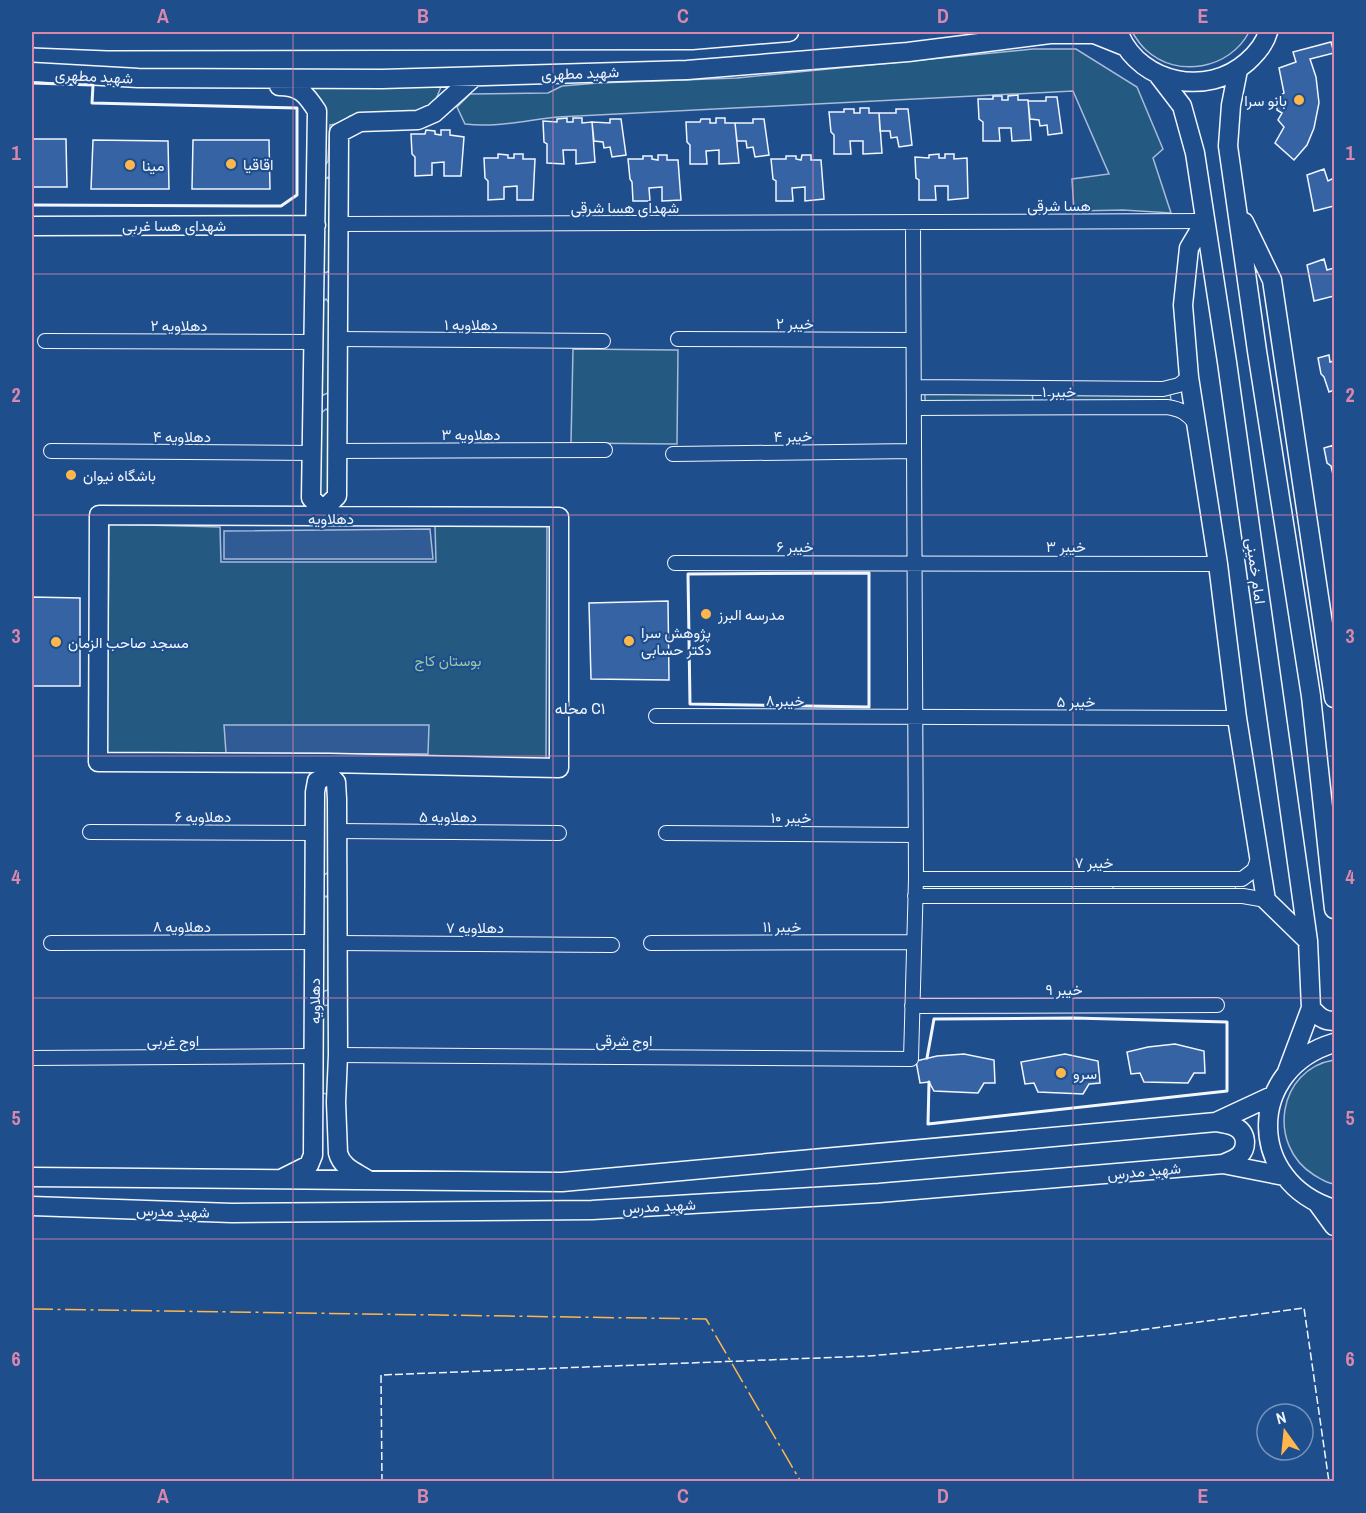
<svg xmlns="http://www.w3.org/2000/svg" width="1366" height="1513" font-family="'Archivo Narrow',Vazirmatn,sans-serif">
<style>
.green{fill:#245a82;stroke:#a8bbd7;stroke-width:1.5}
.parking{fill:#305b95;stroke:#a8bbd7;stroke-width:1.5}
.building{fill:#3563a3;stroke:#f2f6ff;stroke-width:1.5}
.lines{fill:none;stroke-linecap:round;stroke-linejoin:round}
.street-casing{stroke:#f2f6ff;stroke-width:16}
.secondary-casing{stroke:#f2f6ff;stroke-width:21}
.street{stroke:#1f4e8c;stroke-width:14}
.secondary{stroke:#1f4e8c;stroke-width:18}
.fence{stroke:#f2f6ff;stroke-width:1.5;stroke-dasharray:8 3;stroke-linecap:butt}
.wall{stroke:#f2f6ff;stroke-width:3}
.power{stroke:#ffb74d;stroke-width:1.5;stroke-dasharray:21 4.5 3 4.5;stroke-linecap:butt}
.grid{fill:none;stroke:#da87ad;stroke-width:1.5;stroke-opacity:0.55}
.poi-dot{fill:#ffb74d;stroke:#1f4e8c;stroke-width:2}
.labels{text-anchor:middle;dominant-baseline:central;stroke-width:4.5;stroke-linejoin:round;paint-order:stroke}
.street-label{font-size:15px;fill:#f2f6ff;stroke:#1f4e8c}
.poi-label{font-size:15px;fill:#f2f6ff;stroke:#1f4e8c;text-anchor:start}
.park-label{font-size:15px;fill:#97c8a6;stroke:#1f4e8c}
.neighbourhood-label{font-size:16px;fill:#f2f6ff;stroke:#1f4e8c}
.neatline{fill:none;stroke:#da87ad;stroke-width:2}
.grid-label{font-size:20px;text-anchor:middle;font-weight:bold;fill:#da87ad}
</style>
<rect width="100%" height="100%" fill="#1f4e8c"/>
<path class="green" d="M1132,32H1249C1230,69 1177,79 1146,50C1140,45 1136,38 1132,32Z
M1033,49H1076L1137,87L1163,149L1153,158L1171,213L1123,210L1074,211L1072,179L1109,174L1073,91L558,117C527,120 496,128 465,124L457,107L470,94L548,93L562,86L598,83L737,78Z
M308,84H442L435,102L419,112L350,116L343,123L330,125L328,161L326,164L320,161Z
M328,177L332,182L330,271L324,273L320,268L322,182Z
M326,299L330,304L328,393L323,395L318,390L320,304Z
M573,349L678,350L677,444L571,443Z
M1032,392L1033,401L925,402V394Z
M1170,392L1171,401L1063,402V394Z
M326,409L330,413L328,502L318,500L320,414Z
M109,524L220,527L221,562H436L435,526H547L546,760L107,755Z
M322,784H331L329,872L324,875L320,870Z
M1073,883L1072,890L922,892L921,885Z
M1235,883L1236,893L1113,891V884Z
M326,896L330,901L328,990L322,992L320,901Z
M328,1005L332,1006L329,1095L320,1092L322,1006Z
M1334,1060V1184C1326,1183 1321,1179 1314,1175C1266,1145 1278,1069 1334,1060Z"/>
<path class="parking" d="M430,529L433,559H224V531Z
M224,725H429L428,754L226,753Z"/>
<path class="building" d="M1331,42L1334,53L1310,59L1316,77L1319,103L1314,128L1307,145L1294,160L1275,143L1284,127L1278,120L1282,113L1277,110V98L1284,93L1279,68L1296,62L1293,52Z
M1018,95V100H1028L1031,140L1012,141L1011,128H999L1000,141H983V122L979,119L978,99H993V96H1002V100H1008V96Z
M1046,97H1057L1062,133L1048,135L1047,125L1040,126L1039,120L1030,119L1028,101H1046Z
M860,108H869V113H879L882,153L863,154V141H850L851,154H834V135L831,132L829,112H844V109H854V113H860Z
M896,109H908L912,145L899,147L897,137L891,138L890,131H880L879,113H896Z
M567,118V122H573V118H582V123L592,122L595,162L576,164V150H563L564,164L547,163V144L544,142L543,121L557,122V119Z
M716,118H725V123H735L739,163L719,164V150L706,151L707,164H690V145L687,142L686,122H700L701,119H710V123H716Z
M610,119H621L626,155L612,157L610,147L604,148L603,142L594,141L592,122L610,123Z
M753,119H764L769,155L755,157L753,147L747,148L746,141H737L735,123H753Z
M426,130L435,131V134L441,135V130H450V135L464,137L461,176H444V162L432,163V175L415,176V157L412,154L411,134H425Z
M32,139H66L67,187H32Z
M93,140L168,141L169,189H91Z
M193,140H269L270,189H192Z
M498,154L508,155V158H514V154H523V159H535L533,200H517V186L504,187V199L488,200V181L485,178L484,158H498Z
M939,154V158H945V154H954V159L967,158L968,198L948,200V186H935L936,200H919V180L916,178L915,157L929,158V155Z
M658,155H667V160H678L681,200L662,201V187L649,188L650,201H633L632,182L630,179L628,159H643V156H652V159L658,160Z
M802,155H811V160H821L824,199L805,201V187L792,188L793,201H776V181L773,179L771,159H786V156H796V159L801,160Z
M1324,169L1328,181L1334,178V206L1314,211L1307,175Z
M1324,259L1327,270L1334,268V296L1314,301L1307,265Z
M1329,355L1330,362L1334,361V390L1329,392L1324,377L1321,374L1318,358Z
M1334,445V479L1331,466L1327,463L1324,448Z
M32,597L80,598V686H32Z
M668,601L669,680L591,679L589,603Z
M1175,1044L1204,1051L1205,1073H1194L1188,1083L1144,1082L1140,1073L1131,1074L1127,1052L1148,1047Z
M964,1054L994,1060L995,1083H984L978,1093L934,1091L929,1082L920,1083L916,1061L937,1056Z
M1065,1054L1098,1061L1100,1083L1089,1084L1083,1094L1038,1092L1034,1083L1025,1084L1021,1062Z"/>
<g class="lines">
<defs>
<path id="street" d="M338,224L1205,221
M338,339L603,341
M678,339L912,340
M45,341L314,342
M914,387L1163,389L1179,385L1189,377
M914,408L1167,407C1181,409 1187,413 1196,424
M51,451L312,453
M337,451L605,450
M673,454L913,451
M675,563L1218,564
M656,716L1237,718
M337,831L559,833
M90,832L315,833
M666,833L915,835
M916,879H1242L1254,870L1259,856
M915,896H1243L1266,900
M51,943L314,942
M337,943L612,945
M651,943L914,942
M912,1006L1217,1005
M338,1055L911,1059L916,879L913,223
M32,1058L314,1056"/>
<path id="secondary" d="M1120,36C1142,84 1207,97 1247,62C1256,54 1265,43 1268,32
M32,38L108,41L692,40L789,32
M1238,70L1231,105L1228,146L1257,351L1311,696L1334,909
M32,72L138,78L382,79L687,70L908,52L1050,34H1094L1124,46
M1159,76L1182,106L1195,153L1227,362L1308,941L1311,1008L1287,1072
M279,86C300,86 306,94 317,111L311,498L323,510
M1205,221L1189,248L1183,305L1189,377L1218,564L1237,718L1266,900L1308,941
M1244,222L1272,280L1334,698
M32,226L316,225
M323,510L337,496L339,133L360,122L418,120L434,113L474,77
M99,515L559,517V768L329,763L98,762Z
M329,763V775L336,782L337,799L338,1055L336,1102L338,1153C342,1168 356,1172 368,1180
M1311,1008C1318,1016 1323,1021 1334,1021
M1334,1043C1246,1069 1246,1182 1334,1209
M1216,1122C1229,1124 1244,1126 1245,1142C1245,1147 1244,1151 1240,1155C1236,1159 1228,1162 1223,1164
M32,1177L562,1182L1216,1122L1274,1095
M283,1178L309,1165L313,1155L315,792L317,781L329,775
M1318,1204L1334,1226
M32,1206L232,1213L592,1210L879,1193L1223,1164L1284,1176"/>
</defs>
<use href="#street" class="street-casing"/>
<use href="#secondary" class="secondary-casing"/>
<use href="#street" class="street"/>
<use href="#secondary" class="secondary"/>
<path class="fence" d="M382,1482L381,1375L869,1356L1109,1334L1304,1308L1329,1482"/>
<path class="wall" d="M32,83L93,85L92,103L297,108V195L281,206L32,205
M869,573V707L690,704L688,574Z
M927,1058L934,1019L1074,1018L1227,1022V1091L928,1124L929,1082"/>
<path class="power" d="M32,1309L706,1319L801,1482"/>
</g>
<path class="grid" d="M293,32V1482M553,32V1482M813,32V1482M1073,32V1482M32,274H1334M32,515H1334M32,756H1334M32,998H1334M32,1239H1334"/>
<g class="poi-dot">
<circle cx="1299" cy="100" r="6"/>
<circle cx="231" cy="164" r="6"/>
<circle cx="130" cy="165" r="6"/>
<circle cx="71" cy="475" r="6"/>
<circle cx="706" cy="614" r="6"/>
<circle cx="629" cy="641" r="6"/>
<circle cx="56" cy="642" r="6"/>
<circle cx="1061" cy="1073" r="6"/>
</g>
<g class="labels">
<g class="street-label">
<text transform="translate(580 73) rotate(-2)">شهید مطهری</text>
<text transform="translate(94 76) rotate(3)">شهید مطهری</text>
<text x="1059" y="205">هسا شرقی</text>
<text x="625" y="207">شهدای هسا شرقی</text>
<text x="174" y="225">شهدای هسا غربی</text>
<text x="795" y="323">خیبر ۲</text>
<text x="471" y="324">دهلاویه ۱</text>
<text x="179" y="325">دهلاویه ۲</text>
<text x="1059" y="391">خیبر ۱</text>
<text x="471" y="434">دهلاویه ۳</text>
<text x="182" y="436">دهلاویه ۴</text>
<text transform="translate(793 436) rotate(-1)">خیبر ۴</text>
<text x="331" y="518">دهلاویه</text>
<text x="795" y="546">خیبر ۶</text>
<text x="1066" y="546">خیبر ۳</text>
<text transform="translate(1256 571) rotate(82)">امام خمینی</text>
<text x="785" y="700">خیبر ۸</text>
<text x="1076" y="701">خیبر ۵</text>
<text x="203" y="816">دهلاویه ۶</text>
<text x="448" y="816">دهلاویه ۵</text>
<text x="791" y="817">خیبر ۱۰</text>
<text x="1094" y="862">خیبر ۷</text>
<text x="182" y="926">دهلاویه ۸</text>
<text x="782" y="926">خیبر ۱۱</text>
<text x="475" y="927">دهلاویه ۷</text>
<text x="1064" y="989">خیبر ۹</text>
<text transform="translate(314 1001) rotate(-90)">دهلاویه</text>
<text x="173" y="1040">اوج غربی</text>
<text x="624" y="1040">اوج شرقی</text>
<text transform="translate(1144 1171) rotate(-5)">شهید مدرس</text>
<text transform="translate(659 1206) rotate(-3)">شهید مدرس</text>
<text transform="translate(173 1211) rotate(2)">شهید مدرس</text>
</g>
<g class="poi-label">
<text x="1287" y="100" text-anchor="end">بانو سرا</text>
<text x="243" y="164">اقاقیا</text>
<text x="142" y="165">مینا</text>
<text x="83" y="475">باشگاه نیوان</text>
<text x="718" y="614">مدرسه البرز</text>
<text x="641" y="632">پژوهش سرا<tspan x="641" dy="17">دکتر حسابی</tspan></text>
<text x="68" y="642">مسجد صاحب الزمان</text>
<text x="1073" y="1073">سرو</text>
</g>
<g class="park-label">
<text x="448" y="660">بوستان کاج</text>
</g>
<g class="neighbourhood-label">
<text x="580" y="708">محله C۱</text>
</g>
</g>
<rect width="1366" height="1513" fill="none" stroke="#1f4e8c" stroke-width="66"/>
<g transform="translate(1285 1432) rotate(345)"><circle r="28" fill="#1f4e8c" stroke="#7391ba" stroke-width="1.5"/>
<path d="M0-4.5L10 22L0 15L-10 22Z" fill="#ffb74d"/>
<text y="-9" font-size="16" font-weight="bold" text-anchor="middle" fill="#f2f6ff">N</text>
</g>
<rect x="33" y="33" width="1300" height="1447" class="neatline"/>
<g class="grid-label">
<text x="163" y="23">A</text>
<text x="423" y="23">B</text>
<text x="683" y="23">C</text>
<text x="943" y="23">D</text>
<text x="1203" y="23">E</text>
<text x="16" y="160">1</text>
<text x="1350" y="160">1</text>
<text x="16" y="402">2</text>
<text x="1350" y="402">2</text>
<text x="16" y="643">3</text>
<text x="1350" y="643">3</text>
<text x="16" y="884">4</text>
<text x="1350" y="884">4</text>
<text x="16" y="1125">5</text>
<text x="1350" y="1125">5</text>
<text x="16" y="1366">6</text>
<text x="1350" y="1366">6</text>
<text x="163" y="1503">A</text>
<text x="423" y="1503">B</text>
<text x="683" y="1503">C</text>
<text x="943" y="1503">D</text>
<text x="1203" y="1503">E</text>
</g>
</svg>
